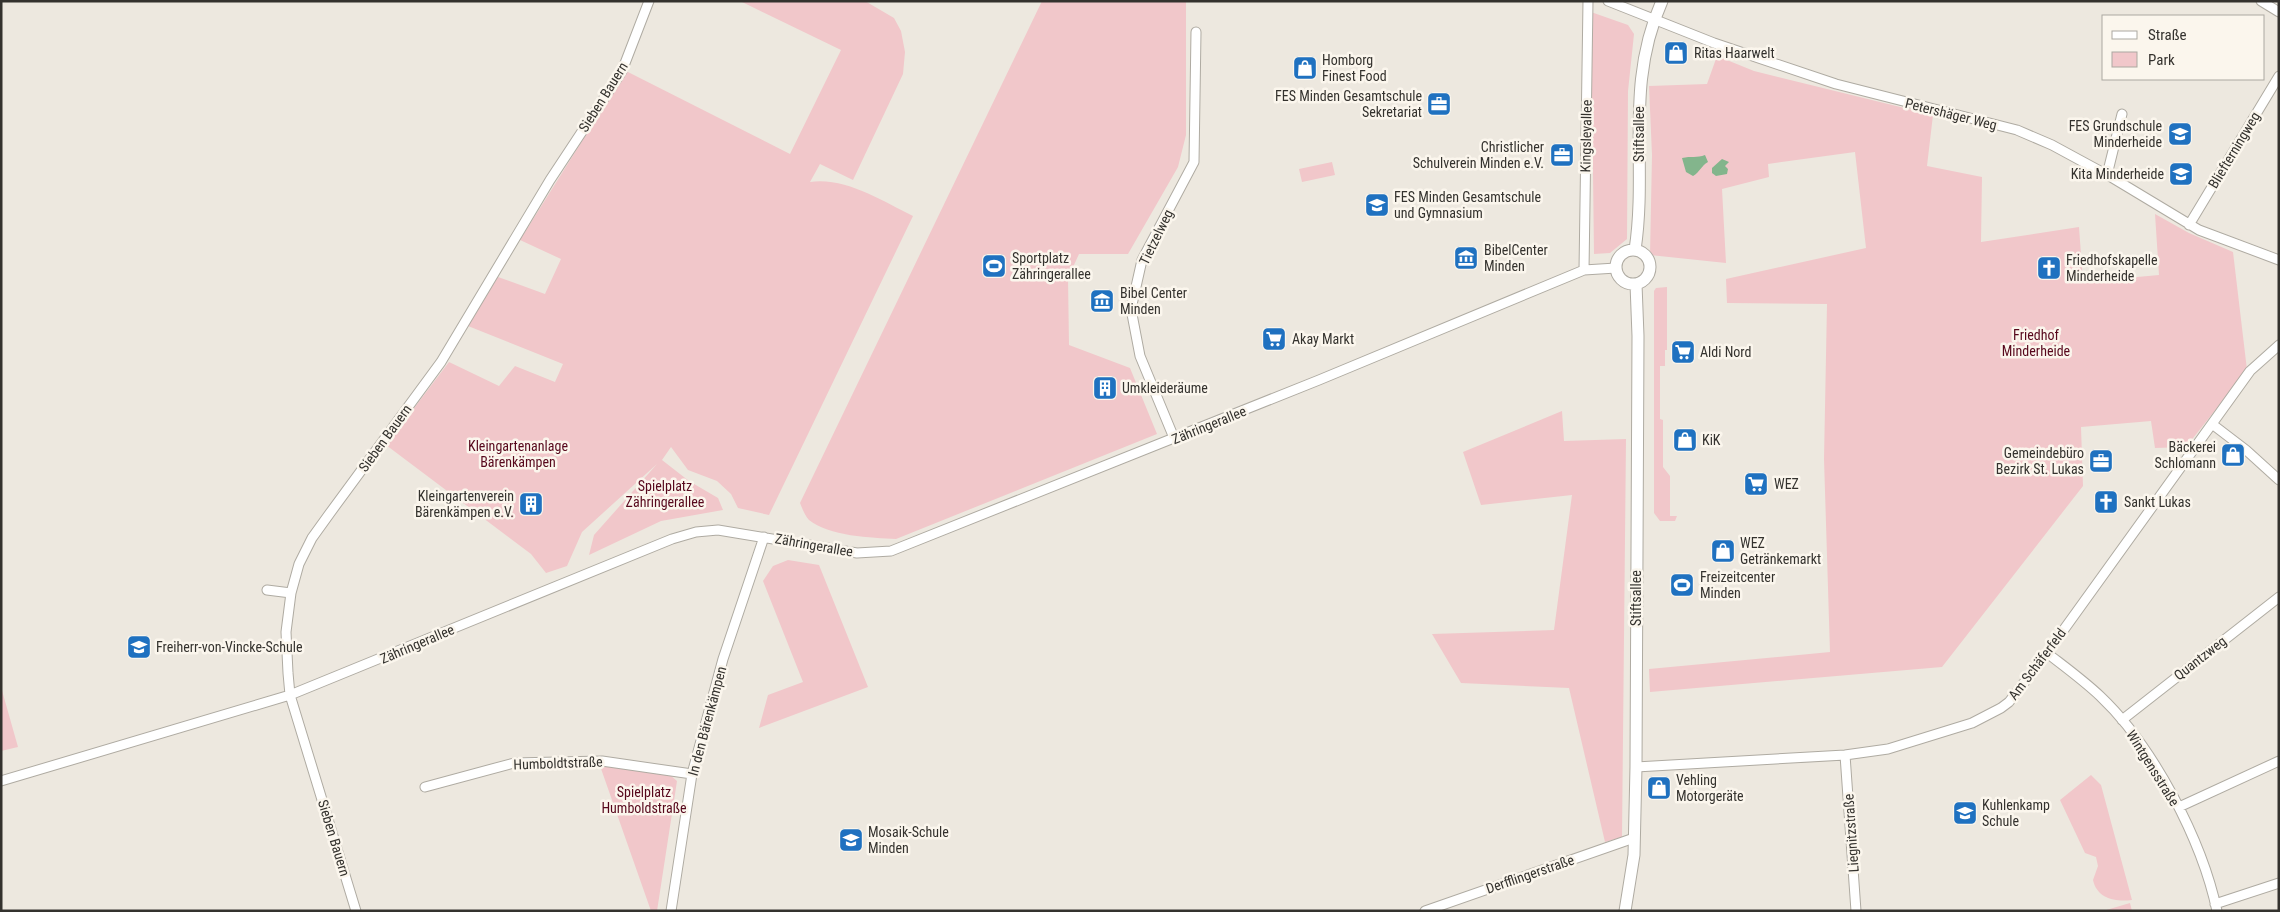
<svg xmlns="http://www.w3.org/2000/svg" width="2280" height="912" font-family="'Roboto Condensed',sans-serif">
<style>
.green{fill:#f1c7ca}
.water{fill:#83b58c}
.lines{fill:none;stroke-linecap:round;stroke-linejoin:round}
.minor-casing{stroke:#afaba2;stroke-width:11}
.major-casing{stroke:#afaba2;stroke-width:13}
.minor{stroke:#fff;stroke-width:9}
.major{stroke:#fff;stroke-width:11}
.labels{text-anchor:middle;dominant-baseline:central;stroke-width:5;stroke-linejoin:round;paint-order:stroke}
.poi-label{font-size:14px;fill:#34322e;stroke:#fbf6ed;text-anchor:start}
.street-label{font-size:14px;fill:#34322e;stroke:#fbf6ed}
.park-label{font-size:14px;fill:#57081c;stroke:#fbf6ed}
</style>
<rect width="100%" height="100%" fill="#ede8df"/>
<path class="green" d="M740,1H865L894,18L901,31L905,52L903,74L853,180L820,164L810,182C846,177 882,201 913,216L769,515L738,508L731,494L717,481L688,470L671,447L662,460L689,481L718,498L723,510L661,521L589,555L594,535L657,464L582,532L567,566L546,573L531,554L386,445L449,362L499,386L515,366L555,382L563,364L468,326L498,277L545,294L561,259L520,240L626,71L790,154L841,50Z
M1042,1H1186V135L1178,167L1128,254H1079L1068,278L1069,345L1130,368L1157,434L896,539C872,538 828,536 809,520C805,516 802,508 800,503Z
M1591,12L1628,25L1634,34L1628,91L1627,239L1610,253L1594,254Z
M1717,56L1754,71L1933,115L1927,166L1982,177L1981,242L2079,227L2083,282L2159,275L2155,214L2189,233L2233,252L2247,370L2186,447L2155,448L2151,421L2081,427L2083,486L1942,667L1650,692L1649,669L1830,652L1824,459L1827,304L1727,303L1726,279L1866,248L1855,152L1768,164L1769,177L1722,189L1726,263L1650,255L1652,155L1649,86L1707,84Z
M1332,162L1335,175L1302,182L1299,169Z
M1667,287V350H1665V366H1660V419L1663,420V467L1670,476V516H1677L1675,521H1660L1654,513V291L1656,288Z
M1562,411L1564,441L1626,439L1622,837L1605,842L1569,688L1461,683L1432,634L1554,630L1572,495L1481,505L1463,452Z
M788,560L819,565L868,687L759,728L768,695L803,682L763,581L773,566Z
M1,687L18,747L1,751Z
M599,763L670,775L677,781L657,911H651Z
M2091,775L2101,785L2132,900C2116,902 2097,899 2093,880L2098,866L2096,857L2085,853L2060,800Z
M2130,903L2132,911H2103Z"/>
<path class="water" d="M1705,155L1708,162C1701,166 1700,172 1693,176L1686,172L1682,158C1691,156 1697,158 1705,155Z
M1722,159L1729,162L1725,166L1728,169L1727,174L1716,176L1712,173V168Z"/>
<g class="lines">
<defs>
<path id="minor" d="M1608,1L1714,43L1836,84L2017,130L2052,145L2111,177L2199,230L2279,260
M2261,1L2279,12
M2107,175L2122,114
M2189,225L2279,76
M1584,270L1588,1
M2212,424L2246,450L2279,480
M1174,438L1140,356L1131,309L1142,260L1194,162L1196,32
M267,590L291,593
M2047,653C2065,667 2083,680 2100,696C2153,746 2202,840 2217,911
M2122,720L2279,597
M1845,755L1856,911
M1636,767L1845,755L1888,749L1972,723L2001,708L2009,702L2047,653L2250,371L2279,345
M1,781L290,695L672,539L696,532L718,530L857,553L891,551L1319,380L1584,270L1616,268
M425,787L514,763L602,761L692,774
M2179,807L2279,761
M2215,904L2279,883
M356,911L290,695L288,673L286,632L291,593L299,564L312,538L330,513L441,362L550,180L622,71L649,1
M671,911L692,774L723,659L764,537
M1425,911L1634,838"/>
<path id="major" d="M1635,250C1648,163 1624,86 1662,1
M1616 267a17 17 0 1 1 34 0a17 17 0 1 1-34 0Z
M1625,911L1634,855L1636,767L1638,336L1636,284"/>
</defs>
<use href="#minor" class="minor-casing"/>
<use href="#major" class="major-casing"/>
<use href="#minor" class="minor"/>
<use href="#major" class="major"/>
</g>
<defs>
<symbol id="shop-square" viewBox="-11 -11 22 22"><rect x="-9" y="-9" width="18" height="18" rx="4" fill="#1f71c0" stroke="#fbf6ed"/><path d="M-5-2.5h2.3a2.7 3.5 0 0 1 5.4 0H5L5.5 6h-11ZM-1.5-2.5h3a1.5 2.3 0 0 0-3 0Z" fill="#fff"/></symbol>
<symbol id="office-square" viewBox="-11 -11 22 22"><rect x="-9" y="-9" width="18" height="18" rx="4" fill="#1f71c0" stroke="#fbf6ed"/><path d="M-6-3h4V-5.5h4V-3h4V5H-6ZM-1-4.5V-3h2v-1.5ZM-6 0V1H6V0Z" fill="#fff"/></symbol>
<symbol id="school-square" viewBox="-11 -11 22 22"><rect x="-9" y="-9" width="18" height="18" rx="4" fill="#1f71c0" stroke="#fbf6ed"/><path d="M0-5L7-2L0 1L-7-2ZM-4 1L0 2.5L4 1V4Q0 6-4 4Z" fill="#fff"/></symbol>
<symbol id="museum-square" viewBox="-11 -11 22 22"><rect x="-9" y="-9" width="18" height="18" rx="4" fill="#1f71c0" stroke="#fbf6ed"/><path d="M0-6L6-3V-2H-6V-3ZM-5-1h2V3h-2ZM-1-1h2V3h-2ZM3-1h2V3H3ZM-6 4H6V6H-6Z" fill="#fff"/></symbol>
<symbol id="stadium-square" viewBox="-11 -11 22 22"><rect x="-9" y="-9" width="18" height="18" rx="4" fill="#1f71c0" stroke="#fbf6ed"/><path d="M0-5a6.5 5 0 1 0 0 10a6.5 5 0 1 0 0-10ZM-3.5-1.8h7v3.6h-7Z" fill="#fff"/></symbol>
<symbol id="church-square" viewBox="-11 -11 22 22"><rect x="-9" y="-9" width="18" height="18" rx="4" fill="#1f71c0" stroke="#fbf6ed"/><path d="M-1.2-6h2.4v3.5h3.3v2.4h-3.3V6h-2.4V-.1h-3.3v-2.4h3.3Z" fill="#fff"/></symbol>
<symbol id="supermarket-square" viewBox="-11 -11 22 22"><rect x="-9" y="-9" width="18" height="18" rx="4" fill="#1f71c0" stroke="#fbf6ed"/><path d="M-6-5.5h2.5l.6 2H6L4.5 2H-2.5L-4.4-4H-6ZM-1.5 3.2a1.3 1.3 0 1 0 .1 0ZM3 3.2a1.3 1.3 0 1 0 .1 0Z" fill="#fff"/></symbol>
<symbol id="building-square" viewBox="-11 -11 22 22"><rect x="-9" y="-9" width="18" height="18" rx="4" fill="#1f71c0" stroke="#fbf6ed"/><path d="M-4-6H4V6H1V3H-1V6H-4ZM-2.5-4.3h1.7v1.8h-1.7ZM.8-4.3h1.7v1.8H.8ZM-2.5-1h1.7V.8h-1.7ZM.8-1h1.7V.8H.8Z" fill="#fff"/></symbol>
</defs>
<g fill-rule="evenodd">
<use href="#shop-square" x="1662" y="39" width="28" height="28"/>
<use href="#shop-square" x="1291" y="54" width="28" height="28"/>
<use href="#office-square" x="1425" y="90" width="28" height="28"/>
<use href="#school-square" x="2166" y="120" width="28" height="28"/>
<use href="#office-square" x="1548" y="141" width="28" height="28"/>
<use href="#school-square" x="2167" y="160" width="28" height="28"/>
<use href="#school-square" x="1363" y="191" width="28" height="28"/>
<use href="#museum-square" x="1452" y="244" width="28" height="28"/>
<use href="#stadium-square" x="980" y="252" width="28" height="28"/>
<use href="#church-square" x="2035" y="254" width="28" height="28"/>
<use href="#museum-square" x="1088" y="287" width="28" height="28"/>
<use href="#supermarket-square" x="1260" y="325" width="28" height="28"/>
<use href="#supermarket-square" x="1669" y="338" width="28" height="28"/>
<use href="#building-square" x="1091" y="374" width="28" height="28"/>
<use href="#shop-square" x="1671" y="426" width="28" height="28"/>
<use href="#shop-square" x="2219" y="441" width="28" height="28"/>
<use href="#office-square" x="2087" y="447" width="28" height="28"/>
<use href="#supermarket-square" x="1742" y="470" width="28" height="28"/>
<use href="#church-square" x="2092" y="488" width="28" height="28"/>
<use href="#building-square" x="517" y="490" width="28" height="28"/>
<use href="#shop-square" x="1709" y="537" width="28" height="28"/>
<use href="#stadium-square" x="1668" y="571" width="28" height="28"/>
<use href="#school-square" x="125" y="633" width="28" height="28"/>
<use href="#shop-square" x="1645" y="774" width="28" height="28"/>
<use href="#school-square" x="1951" y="799" width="28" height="28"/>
<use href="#school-square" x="837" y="826" width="28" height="28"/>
</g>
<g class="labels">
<g class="poi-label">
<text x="1694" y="53">Ritas Haarwelt</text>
<text x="1322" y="60">Homborg<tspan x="1322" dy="16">Finest Food</tspan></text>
<text x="1422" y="96" text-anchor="end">FES Minden Gesamtschule<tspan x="1422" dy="16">Sekretariat</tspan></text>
<text x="2162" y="126" text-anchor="end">FES Grundschule<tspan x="2162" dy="16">Minderheide</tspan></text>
<text x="1544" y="147" text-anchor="end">Christlicher<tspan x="1544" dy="16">Schulverein Minden e.V.</tspan></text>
<text x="2164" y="174" text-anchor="end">Kita Minderheide</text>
<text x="1394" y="197">FES Minden Gesamtschule<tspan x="1394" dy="16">und Gymnasium</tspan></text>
<text x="1484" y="250">BibelCenter<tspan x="1484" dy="16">Minden</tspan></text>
<text x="1012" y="258">Sportplatz<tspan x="1012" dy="16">Zähringerallee</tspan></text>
<text x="2066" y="260">Friedhofskapelle<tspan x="2066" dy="16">Minderheide</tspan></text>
<text x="1120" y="293">Bibel Center<tspan x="1120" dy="16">Minden</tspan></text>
<text x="1292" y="339">Akay Markt</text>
<text x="1700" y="352">Aldi Nord</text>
<text x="1122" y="388">Umkleideräume</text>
<text x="1702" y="440">KiK</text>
<text x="2216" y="447" text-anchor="end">Bäckerei<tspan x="2216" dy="16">Schlomann</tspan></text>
<text x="2084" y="453" text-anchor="end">Gemeindebüro<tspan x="2084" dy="16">Bezirk St. Lukas</tspan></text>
<text x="1774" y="484">WEZ</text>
<text x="514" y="496" text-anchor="end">Kleingartenverein<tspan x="514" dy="16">Bärenkämpen e.V.</tspan></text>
<text x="2124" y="502">Sankt Lukas</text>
<text x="1740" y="543">WEZ<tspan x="1740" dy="16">Getränkemarkt</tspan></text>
<text x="1700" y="577">Freizeitcenter<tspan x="1700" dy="16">Minden</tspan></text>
<text x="156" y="647">Freiherr-von-Vincke-Schule</text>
<text x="1676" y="780">Vehling<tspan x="1676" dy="16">Motorgeräte</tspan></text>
<text x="1982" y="805">Kuhlenkamp<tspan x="1982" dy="16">Schule</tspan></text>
<text x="868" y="832">Mosaik-Schule<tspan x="868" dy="16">Minden</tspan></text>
</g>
<g class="street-label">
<text transform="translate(603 97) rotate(-58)">Sieben Bauern</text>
<text transform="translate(1951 114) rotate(14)">Petershäger Weg</text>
<text transform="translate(1639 134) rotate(-90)">Stiftsallee</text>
<text transform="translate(1586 136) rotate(-89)">Kingsleyallee</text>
<text transform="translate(2234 150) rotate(-59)">Bliefterningweg</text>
<text transform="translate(1156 237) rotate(-64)">Tietzelweg</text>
<text transform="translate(1209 425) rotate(-22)">Zähringerallee</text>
<text transform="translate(385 438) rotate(-54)">Sieben Bauern</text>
<text transform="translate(814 545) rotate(10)">Zähringerallee</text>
<text transform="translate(1636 598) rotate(-90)">Stiftsallee</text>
<text transform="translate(417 644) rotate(-23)">Zähringerallee</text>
<text transform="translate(2200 658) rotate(-38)">Quantzweg</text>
<text transform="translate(2037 664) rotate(-53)">Am Schäferfeld</text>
<text transform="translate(707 721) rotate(-75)">In den Bärenkämpen</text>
<text transform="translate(558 763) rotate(-2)">Humboldtstraße</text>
<text transform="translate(2153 768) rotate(58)">Wintgensstraße</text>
<text transform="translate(1851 833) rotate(-94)">Liegnitzstraße</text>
<text transform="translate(334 838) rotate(73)">Sieben Bauern</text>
<text transform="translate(1530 874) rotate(-19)">Derfflingerstraße</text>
</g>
<g class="park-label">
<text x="2036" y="335">Friedhof<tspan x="2036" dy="16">Minderheide</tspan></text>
<text x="518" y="446">Kleingartenanlage<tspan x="518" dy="16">Bärenkämpen</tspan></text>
<text x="665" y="486">Spielplatz<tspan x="665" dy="16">Zähringerallee</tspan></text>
<text x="644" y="792">Spielplatz<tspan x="644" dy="16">Humboldstraße</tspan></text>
</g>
</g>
<rect width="2280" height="912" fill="none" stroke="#34322e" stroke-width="5"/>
<rect x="2102" y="15" width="162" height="65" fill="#fbf6ed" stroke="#aba8a1"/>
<rect x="2112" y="31" width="25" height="8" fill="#ffffff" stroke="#aba8a1"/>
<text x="2148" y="40" font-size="15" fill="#34322e">Straße</text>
<rect x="2112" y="52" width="25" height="15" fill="#f1c7ca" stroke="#aba8a1"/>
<text x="2148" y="65" font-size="15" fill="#34322e">Park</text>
</svg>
